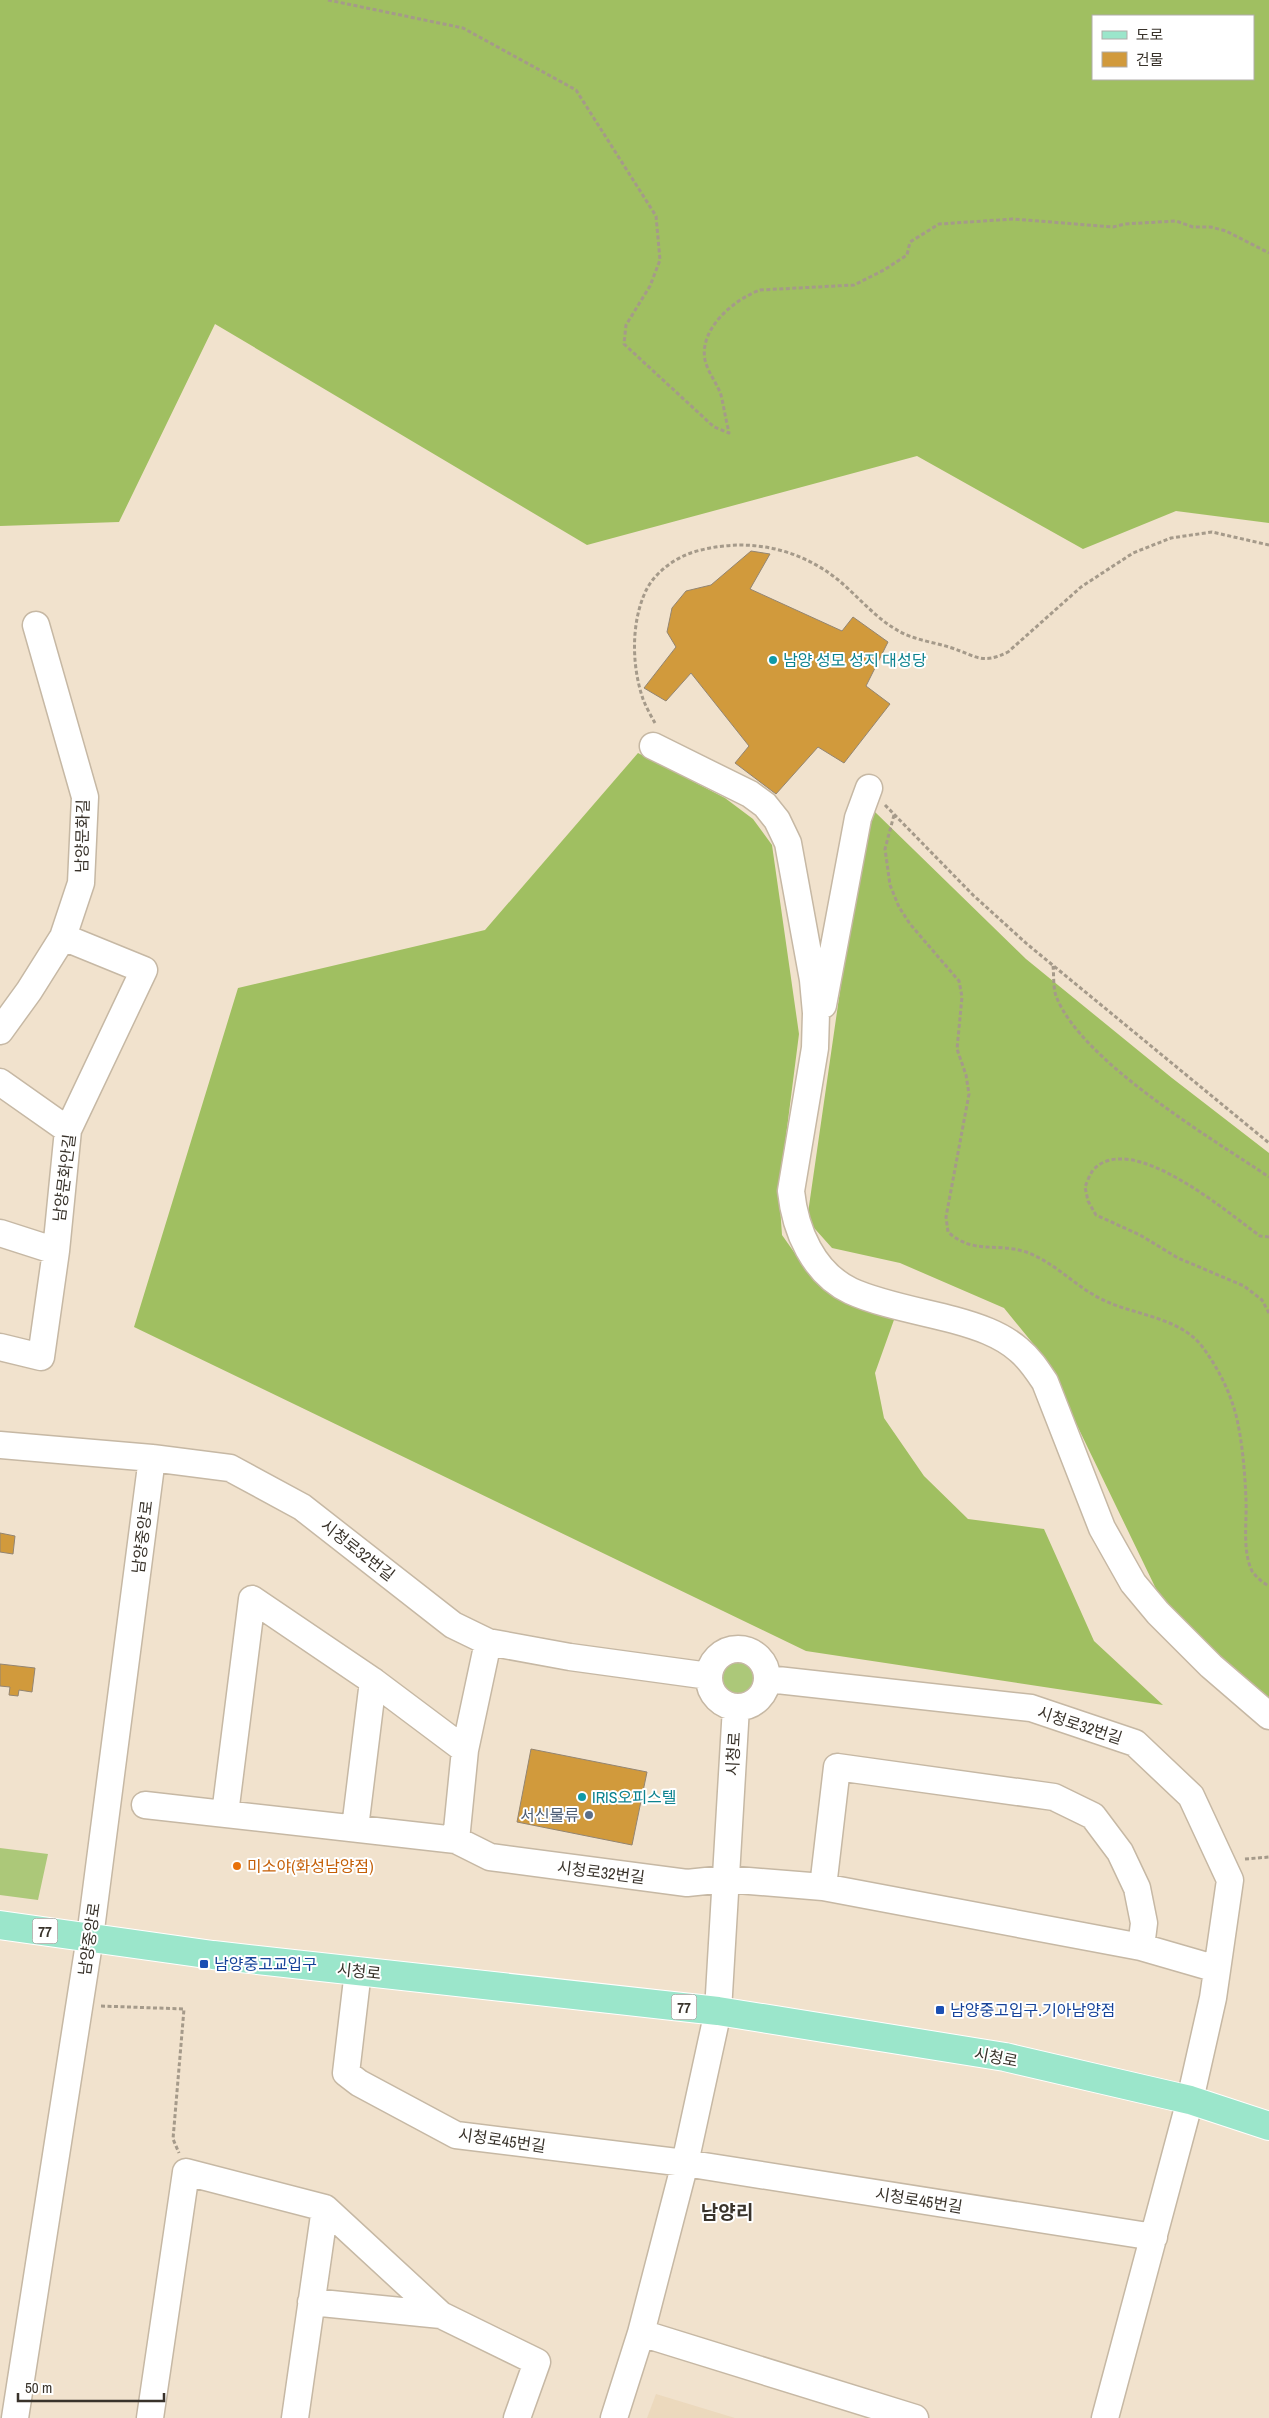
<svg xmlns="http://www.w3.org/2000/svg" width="1269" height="2418" font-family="'Archivo Narrow','Noto Sans KR',sans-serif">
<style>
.built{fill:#ecd9bd}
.green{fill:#acc879}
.forest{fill:#a0bf61;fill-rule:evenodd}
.building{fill:#d19a3c;stroke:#938572}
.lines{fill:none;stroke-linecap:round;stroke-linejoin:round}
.minor-casing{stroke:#c6b8a4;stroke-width:29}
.major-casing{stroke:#fff;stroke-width:30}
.path{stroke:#a59a8a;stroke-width:3;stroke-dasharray:4 2.5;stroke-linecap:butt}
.minor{stroke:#fff;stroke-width:26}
.major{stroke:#9be6cb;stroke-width:28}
.culture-dot{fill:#0f9aa8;stroke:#fff;stroke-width:2}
.service-dot{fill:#5c6f8a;stroke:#fff;stroke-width:2}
.food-dot{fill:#e8710a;stroke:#fff;stroke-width:2}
.transit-dot{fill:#1a4fb4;stroke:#fff;stroke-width:2}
.labels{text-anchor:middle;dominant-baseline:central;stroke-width:4;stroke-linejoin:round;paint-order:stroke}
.shield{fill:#fff;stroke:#74706b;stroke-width:1}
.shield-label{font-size:15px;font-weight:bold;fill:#39332b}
.culture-label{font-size:16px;fill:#0d838f;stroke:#fff;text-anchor:start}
.street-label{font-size:16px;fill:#39332b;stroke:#fff}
.service-label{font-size:16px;fill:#4e5e75;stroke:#fff;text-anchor:end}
.food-label{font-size:16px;fill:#c56008;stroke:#fff;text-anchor:start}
.transit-label{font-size:16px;fill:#164399;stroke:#fff;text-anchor:start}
.quarter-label{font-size:19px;font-weight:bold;fill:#39332b;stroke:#fff}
</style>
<rect width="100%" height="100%" fill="#f1e2cd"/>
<path class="built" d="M656,2394L735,2418H647Z"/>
<path class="green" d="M720 1678a18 18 0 1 1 36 0a18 18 0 1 1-36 0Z
M0,1848L48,1854L38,1900L0,1895Z"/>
<path class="forest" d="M0,0H1269V523L1176,511L1083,549L917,456L587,545L215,324L119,522L0,526ZM1253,16V79H1093V16Z
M638,753L725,798L753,819L772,845L799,1034L779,1191L782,1235L808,1272L839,1297L895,1317L875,1373L884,1418L924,1476L968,1519L1044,1529L1094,1641L1163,1705L806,1651L134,1327L238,988L485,930Z
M875,812L1026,959L1172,1078L1269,1153V1705L1248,1688L1158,1593L1044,1357L1004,1308L900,1263L832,1248L807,1220L859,859Z"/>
<path class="building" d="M751,551L770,554L750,589L842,631L853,617L888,642L866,686L890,704L844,763L818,747L776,794L735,763L749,746L691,673L666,701L644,688L676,647L667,632L672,608L686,591L711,585Z
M0,1533L15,1536L13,1554L0,1552Z
M0,1664L35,1668L32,1692L19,1690L18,1696L9,1695L10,1687L0,1686Z
M531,1749L647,1772L632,1845L517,1822Z"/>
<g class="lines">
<defs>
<path id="minor" d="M653,746L750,794L765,805L777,820L788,843L813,980L816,1013L815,1048L791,1191C795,1230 813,1273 851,1291C879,1304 924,1312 954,1320C976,1326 1001,1334 1019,1350C1030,1359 1037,1370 1045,1382L1102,1528L1133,1583L1158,1613L1211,1666L1269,1716
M823,1005L858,818L869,788
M0,1031L29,991L63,937L81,883L85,797L36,625
M0,1082L68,1130
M0,1233L56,1251
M0,1347L41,1357L56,1251L68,1130L144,970L63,937
M0,1445L152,1458L230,1468L302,1507L453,1625L488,1642L570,1657L709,1676
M709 1678a29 29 0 1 1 58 0a29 29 0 1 1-58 0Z
M768,1679L1031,1708L1135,1743L1191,1796L1230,1880L1213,1998L1190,2100L1105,2418
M145,1805L456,1840L490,1857L687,1883L725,1879L823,1887L1141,1947L1217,1969
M225,1814L252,1599L373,1681L465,1750
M355,1828L373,1681
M456,1840L465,1750L488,1642
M823,1887L837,1767L1054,1797L1093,1816L1120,1852L1137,1888L1144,1923L1141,1947
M358,1971L346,2073L359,2083L456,2135L685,2163L1154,2237
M311,2302L441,2315
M641,2333L915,2418
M15,2418L90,1937L152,1458
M150,2418L186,2172L325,2208L441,2315L537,2362L517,2418
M295,2418L325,2208
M614,2418L641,2333L685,2163L718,2011L736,1707"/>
<path id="major" d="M0,1925L213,1955L718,2011L1005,2057L1190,2100L1269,2126"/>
</defs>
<use href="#minor" class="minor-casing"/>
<use href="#major" class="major-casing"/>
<path class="path" d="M328,0L463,28L576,90L656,216L660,260L650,286L626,325L624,344L714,427L729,433C726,420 724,408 721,395C717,383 708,373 705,360C699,329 733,300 760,290L854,285L884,270L907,255L910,242L939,224L1013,219L1113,227L1125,224L1176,221L1193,227H1211L1226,231L1269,253
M655,723C651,716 646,707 643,699C632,667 631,626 644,595C653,572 678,555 701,550C749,538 798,548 837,579C857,595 874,617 897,630C913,640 934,642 952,648C976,656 982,665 1008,652L1081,587L1133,553L1171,538L1212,532L1269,545
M885,805L973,895L1027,944L1269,1143
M894,815L885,849L890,885L899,907L910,924L959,981L962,997L957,1049L966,1075L969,1094L946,1217L948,1232C974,1255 995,1242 1026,1252C1057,1263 1079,1291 1110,1303C1141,1316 1183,1319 1204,1349C1220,1371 1233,1398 1238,1424C1243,1449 1245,1475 1246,1500C1247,1522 1242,1550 1252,1571C1256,1577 1263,1583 1269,1586
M1053,966C1054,975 1053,987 1056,996C1081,1061 1211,1138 1269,1177
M1269,1237L1260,1236C1228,1213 1131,1129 1093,1170C1090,1174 1087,1182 1085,1187L1088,1201L1096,1215L1140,1235L1178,1258L1244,1286L1262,1300L1269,1313
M1245,1859L1269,1857
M101,2006L184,2009L173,2139L179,2153"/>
<use href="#minor" class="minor"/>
<use href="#major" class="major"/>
</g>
<g class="culture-dot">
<circle cx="773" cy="660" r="5"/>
<circle cx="582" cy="1797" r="5"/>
</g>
<circle class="service-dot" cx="589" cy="1815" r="5"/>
<circle class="food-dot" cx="237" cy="1866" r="5"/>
<g class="transit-dot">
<rect x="199" y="1959" width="10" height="10" rx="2.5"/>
<rect x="935" y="2005" width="10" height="10" rx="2.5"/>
</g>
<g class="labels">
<g class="shield">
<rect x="32.5" y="1918.5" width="25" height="25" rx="4"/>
<rect x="671.5" y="1994.5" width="25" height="25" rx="4"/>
</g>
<g class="shield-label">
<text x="45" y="1931">77</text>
<text x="684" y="2007">77</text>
</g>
<g class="culture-label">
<text x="783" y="660">남양 성모 성지 대성당</text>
<text x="592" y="1797">IRIS오피스텔</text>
</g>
<g class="street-label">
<text transform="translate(82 836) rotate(-89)">남양문화길</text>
<text transform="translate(64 1178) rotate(-83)">남양문화안길</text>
<text transform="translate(142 1537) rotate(-83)">남양중앙로</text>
<text transform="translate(358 1550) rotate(38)">시청로32번길</text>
<text transform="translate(1080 1725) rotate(18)">시청로32번길</text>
<text transform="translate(733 1754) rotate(-87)">시청로</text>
<text transform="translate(601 1872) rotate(7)">시청로32번길</text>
<text transform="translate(89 1939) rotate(-82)">남양중앙로</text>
<text transform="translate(359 1971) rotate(6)">시청로</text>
<text transform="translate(996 2057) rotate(11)">시청로</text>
<text transform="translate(502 2140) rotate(8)">시청로45번길</text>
<text transform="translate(919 2200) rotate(9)">시청로45번길</text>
</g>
<g class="service-label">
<text x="579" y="1815">서신물류</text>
</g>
<g class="food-label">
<text x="247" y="1866">미소야(화성남양점)</text>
</g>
<g class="transit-label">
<text x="214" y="1964">남양중고교입구</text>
<text x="950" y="2010">남양중고입구.기아남양점</text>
</g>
<g class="quarter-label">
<text x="727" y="2212">남양리</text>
</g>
</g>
<rect x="1092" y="15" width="162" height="65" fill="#ffffff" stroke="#b0adaa"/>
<rect x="1102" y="31" width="25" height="8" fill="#9be6cb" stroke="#b0adaa"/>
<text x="1136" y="40" font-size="15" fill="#39332b">도로</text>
<rect x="1102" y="52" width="25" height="15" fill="#d19a3c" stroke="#b0adaa"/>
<text x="1136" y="65" font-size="15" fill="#39332b">건물</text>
<path d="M18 2393v8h146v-8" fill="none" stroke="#39332b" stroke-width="2.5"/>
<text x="25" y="2393" font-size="15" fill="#39332b" stroke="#ffffff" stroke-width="4" paint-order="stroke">50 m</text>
</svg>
